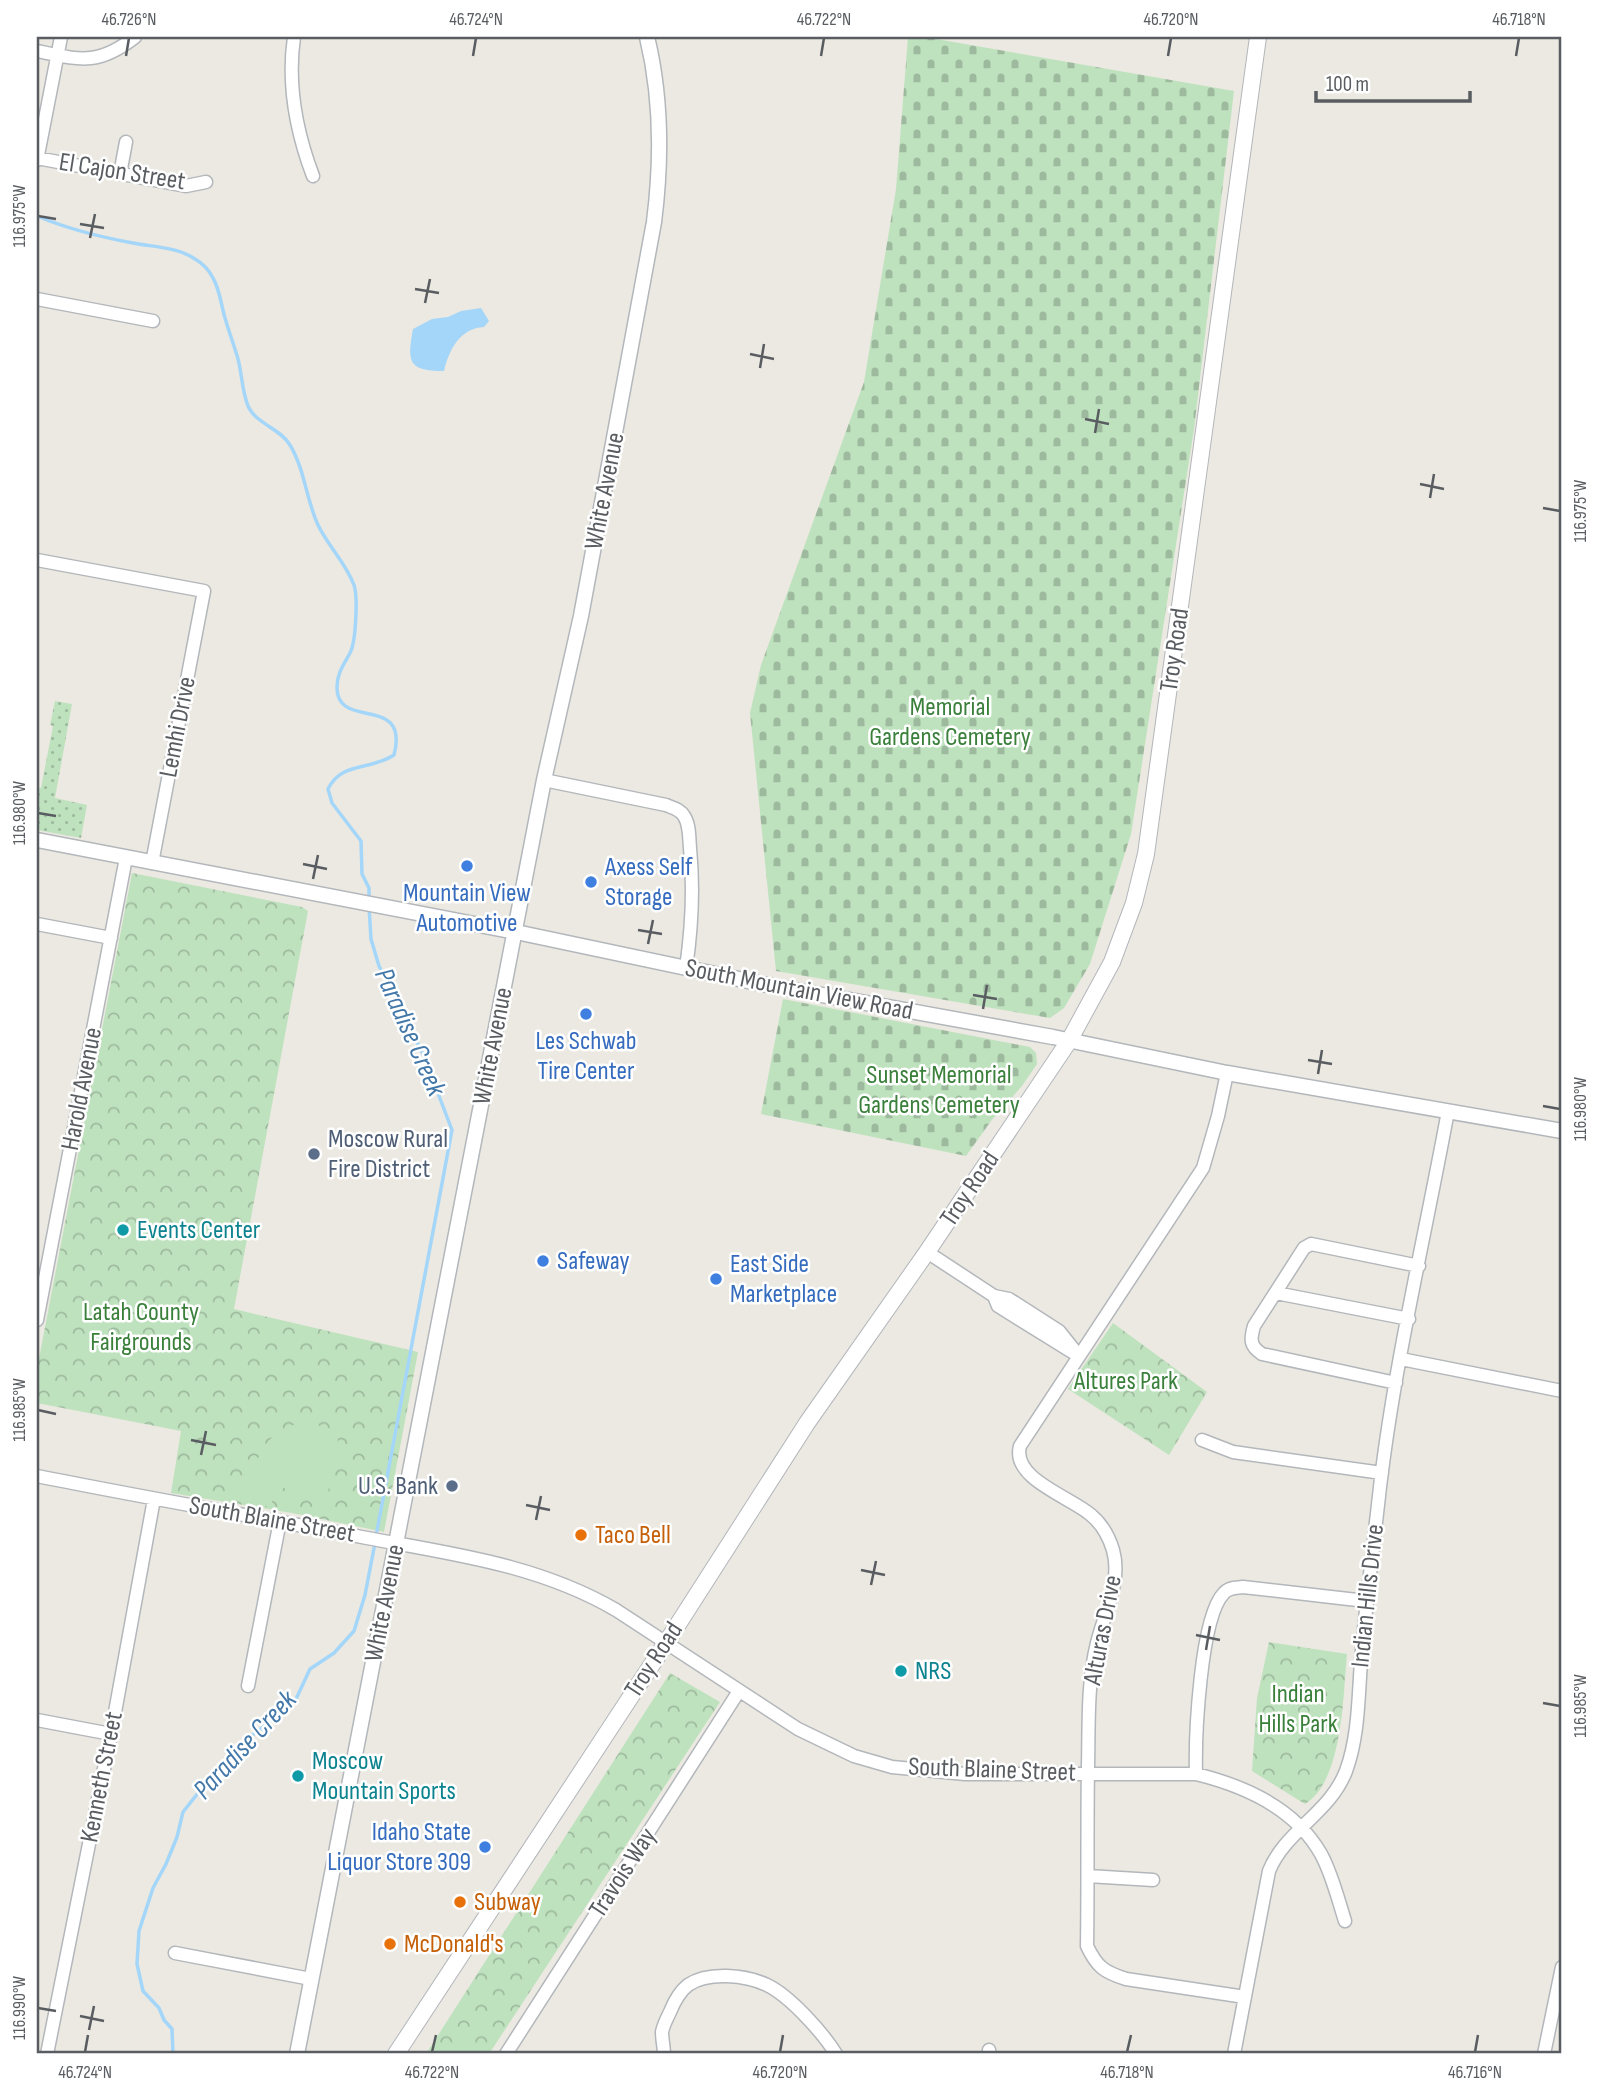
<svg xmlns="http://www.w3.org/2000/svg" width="1599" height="2091" font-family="'Sofia Sans Condensed',sans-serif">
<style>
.grass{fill:url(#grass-dots)}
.forest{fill:url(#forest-crowns)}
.cemetery{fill:url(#cemetery-stones)}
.garden{fill:#bfe2be}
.water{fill:#a4d6f9}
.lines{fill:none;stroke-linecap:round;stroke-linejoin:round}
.stream{stroke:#a4d6f9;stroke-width:3.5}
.minor-casing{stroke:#b3b7bb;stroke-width:15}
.tertiary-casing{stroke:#b3b7bb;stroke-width:17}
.secondary-casing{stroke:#b3b6bb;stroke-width:18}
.minor{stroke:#fff;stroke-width:12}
.tertiary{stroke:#fff;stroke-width:14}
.secondary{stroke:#fff;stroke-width:16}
.ticks{fill:none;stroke:#595d61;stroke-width:2.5}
.shop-dot{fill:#3f7fe0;stroke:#fff;stroke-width:2.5}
.service-dot{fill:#5c6f8a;stroke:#fff;stroke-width:2.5}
.culture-dot{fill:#0f9aa8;stroke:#fff;stroke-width:2.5}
.food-dot{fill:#e8710a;stroke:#fff;stroke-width:2.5}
.labels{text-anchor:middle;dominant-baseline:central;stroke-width:5;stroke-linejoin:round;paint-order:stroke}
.street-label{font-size:26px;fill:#595d61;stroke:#fff}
.park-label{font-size:26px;fill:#3a803b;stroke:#fff}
.shop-label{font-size:26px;fill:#366cbe;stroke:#fff;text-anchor:start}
.service-label{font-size:26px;fill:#4e5e75;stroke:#fff;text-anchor:start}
.culture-label{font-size:26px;fill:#0d838f;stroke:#fff;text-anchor:start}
.food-label{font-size:26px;fill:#c56008;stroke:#fff;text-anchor:start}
.water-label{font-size:28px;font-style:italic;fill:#4378a9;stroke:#fff}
.neatline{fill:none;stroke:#595d61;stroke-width:2.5}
.ticks-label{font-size:18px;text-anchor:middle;fill:#595d61}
</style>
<defs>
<pattern id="grass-dots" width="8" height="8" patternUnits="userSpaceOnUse" patternTransform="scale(1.75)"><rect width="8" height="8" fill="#bfe2be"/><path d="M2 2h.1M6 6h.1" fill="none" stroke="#9eba9e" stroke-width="1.8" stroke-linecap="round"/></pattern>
<pattern id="forest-crowns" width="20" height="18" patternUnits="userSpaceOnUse" patternTransform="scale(1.75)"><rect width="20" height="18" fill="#bfe2be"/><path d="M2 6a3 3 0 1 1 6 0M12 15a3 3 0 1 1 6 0" fill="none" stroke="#9eba9e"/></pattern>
<pattern id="cemetery-stones" width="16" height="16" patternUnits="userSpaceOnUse" patternTransform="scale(1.75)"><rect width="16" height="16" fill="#bfe2be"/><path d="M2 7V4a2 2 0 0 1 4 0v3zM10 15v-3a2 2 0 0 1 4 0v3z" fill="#9eba9e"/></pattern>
</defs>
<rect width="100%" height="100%" fill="#ebe9e1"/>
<path class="grass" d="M55,701L72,704L55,798L87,805L81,838L37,830V788H41L53,726L50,725Z"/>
<path class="forest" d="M132,873L302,907L308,911L234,1309L418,1352L384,1532L292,1513L171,1493L181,1431L37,1403V1369Z
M1113,1323L1207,1392L1169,1455L1068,1389Z
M1269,1642L1347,1654C1343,1695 1343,1781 1305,1804L1252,1771L1257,1698Z
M670,1673L720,1702L489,2054H426Z"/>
<path class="cemetery" d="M908,37H925L1234,91L1194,429L1131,834L1090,964L1064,1008L1050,1018L776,971L750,713L761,665L864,382L896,189Z
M783,999L1030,1047L1036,1053L1037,1064L1022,1086L991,1121L966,1156L761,1114Z"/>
<path class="garden" d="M297,1424L324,1426L339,1433L328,1492L318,1499L298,1495L276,1484L271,1507L230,1500L234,1476L272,1483L254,1473C259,1447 272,1432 297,1424Z"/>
<path class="water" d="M481,308L489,321L484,327C460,328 449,350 444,371C408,371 407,362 413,329L432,319L448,317L461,311Z"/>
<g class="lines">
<path class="stream" d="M37,216C68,229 100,237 133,243C153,247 178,247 195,259C202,263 209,270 213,278C220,290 221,305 225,318C229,332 234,345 238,359C242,374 242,391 248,406C256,424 280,428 290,445C305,470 306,499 318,525C328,546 346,563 354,585C358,597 356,642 350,653C344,664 337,673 337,687C336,731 410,693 394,755C370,771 342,761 328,789L332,803L361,841L362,874L369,888V899
M369,906L371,939L379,966L423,1054L452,1130L376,1536
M173,2054L172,2029L164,2020L159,2008L143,1991L137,1964L139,1931L153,1888L166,1864L177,1837L183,1812L217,1769L242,1743L287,1709L296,1699L310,1669L334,1653L354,1631L365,1595L375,1543"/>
<defs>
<path id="minor" d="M294,37C287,85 296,131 313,176
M37,51C80,60 98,66 135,37
M37,158L186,186L206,182
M37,160L61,37
M120,174L126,142
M37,299L153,321
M37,560L204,591L152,863
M544,780L666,805C673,808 680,809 684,816C690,825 689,838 690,848C694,889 692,927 686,968
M37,924L111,938
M1227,1073L1218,1116L1203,1168L1020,1446C1011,1479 1071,1497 1091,1515C1102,1524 1109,1537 1113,1550C1122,1581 1104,1614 1097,1643C1087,1683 1089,1725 1088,1765C1087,1825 1088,1886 1087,1946C1097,1967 1104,1972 1126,1979L1245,1997
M927,1252L994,1296L1009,1299L1059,1331L1079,1356
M1276,1293L1409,1319
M994,1296L998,1306L1072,1352
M37,1320L126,858
M1401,1359L1562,1391
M1396,1383L1262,1354C1250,1346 1250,1340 1254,1326L1304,1248L1311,1244L1419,1266
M1202,1440L1233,1452L1382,1473
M37,1476C147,1498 257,1517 367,1538C453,1554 539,1565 616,1610L798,1729L854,1756L892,1767L965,1774H1196C1245,1786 1295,1808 1321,1854C1332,1874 1338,1899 1345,1921
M248,1686L280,1521
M37,1720L111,1734
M1196,1774C1195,1738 1200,1617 1224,1593C1229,1587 1236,1588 1243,1587L1366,1601
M1088,1876L1153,1880
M175,1953L311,1979
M989,2050L990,2054
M47,2054L111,1734L154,1499
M506,2054L739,1691
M664,2054C664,2048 662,2039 662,2032C663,2026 667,2018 670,2012C674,2002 679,1992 688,1985C708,1971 746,1975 767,1985C790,1996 823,2033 836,2054
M1234,2054L1269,1871C1285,1831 1330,1813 1346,1771C1360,1733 1358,1690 1362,1650C1367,1596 1374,1541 1380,1487C1395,1361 1425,1236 1448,1111
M1544,2054L1562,1967"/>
<path id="tertiary" d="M37,840L516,932L767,985L1053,1037L1227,1073L1562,1131
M297,2054L544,780L581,616L654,222C662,159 662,99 647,37"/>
<path id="secondary" d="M396,2054L666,1643L807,1423L927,1252L1069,1041L1112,962L1134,903L1146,854L1258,37"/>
</defs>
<use href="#minor" class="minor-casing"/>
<use href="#tertiary" class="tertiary-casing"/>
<use href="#secondary" class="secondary-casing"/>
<use href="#minor" class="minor"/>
<use href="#tertiary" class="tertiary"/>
<use href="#secondary" class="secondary"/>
</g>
<path class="ticks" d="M126,56L129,38M473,56L476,38M821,56L824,38M1168,56L1171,38M1516,56L1519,38M38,216L56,219M80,224L104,228M90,238L95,214M415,289L439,293M425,303L430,279M750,354L774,359M760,368L764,344M1085,419L1109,424M1095,433L1099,409M1420,484L1444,489M1430,498L1434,474M1543,508L1560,511M38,813L56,816M303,864L327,869M313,879L318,855M638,930L662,934M648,944L653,920M973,995L997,999M983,1009L987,985M1308,1060L1332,1064M1318,1074L1322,1050M1543,1106L1560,1109M38,1410L56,1414M191,1440L216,1445M201,1455L206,1431M526,1505L550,1510M536,1520L541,1496M861,1570L885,1575M871,1585L876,1561M1196,1635L1220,1640M1206,1650L1210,1626M1543,1703L1560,1706M38,2008L56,2011M80,2016L104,2021M89,2030L94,2006M85,2052L88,2035M432,2052L436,2035M780,2052L783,2035M1127,2052L1131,2035M1475,2052L1478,2035"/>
<g class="shop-dot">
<circle cx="467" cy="866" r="7"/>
<circle cx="591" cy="882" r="7"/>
<circle cx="586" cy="1014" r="7"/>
<circle cx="543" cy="1261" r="7"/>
<circle cx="716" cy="1279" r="7"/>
<circle cx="485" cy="1847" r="7"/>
</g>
<g class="service-dot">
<circle cx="314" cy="1154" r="7"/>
<circle cx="452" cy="1486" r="7"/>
</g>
<g class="culture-dot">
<circle cx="123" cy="1230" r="7"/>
<circle cx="901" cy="1671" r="7"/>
<circle cx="298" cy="1776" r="7"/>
</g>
<g class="food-dot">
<circle cx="581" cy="1535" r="7"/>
<circle cx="460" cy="1902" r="7"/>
<circle cx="390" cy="1944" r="7"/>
</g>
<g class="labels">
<g class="street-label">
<text transform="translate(122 172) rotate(9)">El Cajon Street</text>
<text transform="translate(605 491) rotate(-79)">White Avenue</text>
<text transform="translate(1175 650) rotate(-82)">Troy Road</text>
<text transform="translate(178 727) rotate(-79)">Lemhi Drive</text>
<text transform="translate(799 990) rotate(11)">South Mountain View Road</text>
<text transform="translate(493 1046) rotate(-79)">White Avenue</text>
<text transform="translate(82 1089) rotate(-79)">Harold Avenue</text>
<text transform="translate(970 1189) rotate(-56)">Troy Road</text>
<text transform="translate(272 1520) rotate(10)">South Blaine Street</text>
<text transform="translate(1368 1596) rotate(-84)">Indian Hills Drive</text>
<text transform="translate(385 1603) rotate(-79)">White Avenue</text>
<text transform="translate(1103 1630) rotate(-79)">Alturas Drive</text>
<text transform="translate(654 1660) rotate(-57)">Troy Road</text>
<text transform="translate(992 1770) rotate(2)">South Blaine Street</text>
<text transform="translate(102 1777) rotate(-79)">Kenneth Street</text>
<text transform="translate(623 1873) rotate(-57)">Travois Way</text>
</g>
<g class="park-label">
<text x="950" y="707">Memorial<tspan x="950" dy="30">Gardens Cemetery</tspan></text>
<text x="939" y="1075">Sunset Memorial<tspan x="939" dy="30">Gardens Cemetery</tspan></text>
<text x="141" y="1312">Latah County<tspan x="141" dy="30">Fairgrounds</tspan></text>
<text x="1126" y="1381">Altures Park</text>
<text x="1298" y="1694">Indian<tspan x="1298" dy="30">Hills Park</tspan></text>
</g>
<g class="shop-label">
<text x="605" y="867">Axess Self<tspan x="605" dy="30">Storage</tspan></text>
<text x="467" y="893" text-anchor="middle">Mountain View<tspan x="467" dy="30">Automotive</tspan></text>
<text x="586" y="1041" text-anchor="middle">Les Schwab<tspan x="586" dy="30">Tire Center</tspan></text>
<text x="557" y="1261">Safeway</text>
<text x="730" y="1264">East Side<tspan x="730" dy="30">Marketplace</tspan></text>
<text x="471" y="1832" text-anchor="end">Idaho State<tspan x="471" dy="30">Liquor Store 309</tspan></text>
</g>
<g class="service-label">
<text x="328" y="1139">Moscow Rural<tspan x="328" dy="30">Fire District</tspan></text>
<text x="438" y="1486" text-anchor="end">U.S. Bank</text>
</g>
<g class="culture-label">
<text x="137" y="1230">Events Center</text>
<text x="915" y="1671">NRS</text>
<text x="312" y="1761">Moscow<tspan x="312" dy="30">Mountain Sports</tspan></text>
</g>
<g class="food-label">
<text x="595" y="1535">Taco Bell</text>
<text x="474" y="1902">Subway</text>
<text x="404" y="1944">McDonald's</text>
</g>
<g class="water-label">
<text transform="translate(410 1032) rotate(66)">Paradise Creek</text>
<text transform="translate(245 1745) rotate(-47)">Paradise Creek</text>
</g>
</g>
<rect width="1599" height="2091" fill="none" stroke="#ffffff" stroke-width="77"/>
<path d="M1316 91v10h154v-10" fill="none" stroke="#595d61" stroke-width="3.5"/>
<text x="1326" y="91" font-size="21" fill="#595d61" stroke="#ffffff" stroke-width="5" paint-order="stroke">100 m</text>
<rect x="38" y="38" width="1522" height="2014" class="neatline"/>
<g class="ticks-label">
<text x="129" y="25">46.726°N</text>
<text x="476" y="25">46.724°N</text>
<text x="824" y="25">46.722°N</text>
<text x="1171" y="25">46.720°N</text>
<text x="1519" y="25">46.718°N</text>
<text transform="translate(19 216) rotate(-90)" y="6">116.975°W</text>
<text transform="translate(1580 511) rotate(-90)" y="6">116.975°W</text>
<text transform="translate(19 813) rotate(-90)" y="6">116.980°W</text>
<text transform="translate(1580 1109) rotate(-90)" y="6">116.980°W</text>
<text transform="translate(19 1410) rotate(-90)" y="6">116.985°W</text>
<text transform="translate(1580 1706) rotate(-90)" y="6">116.985°W</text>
<text transform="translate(19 2008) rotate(-90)" y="6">116.990°W</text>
<text x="85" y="2078">46.724°N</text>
<text x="432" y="2078">46.722°N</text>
<text x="780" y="2078">46.720°N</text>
<text x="1127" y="2078">46.718°N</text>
<text x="1475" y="2078">46.716°N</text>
</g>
</svg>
